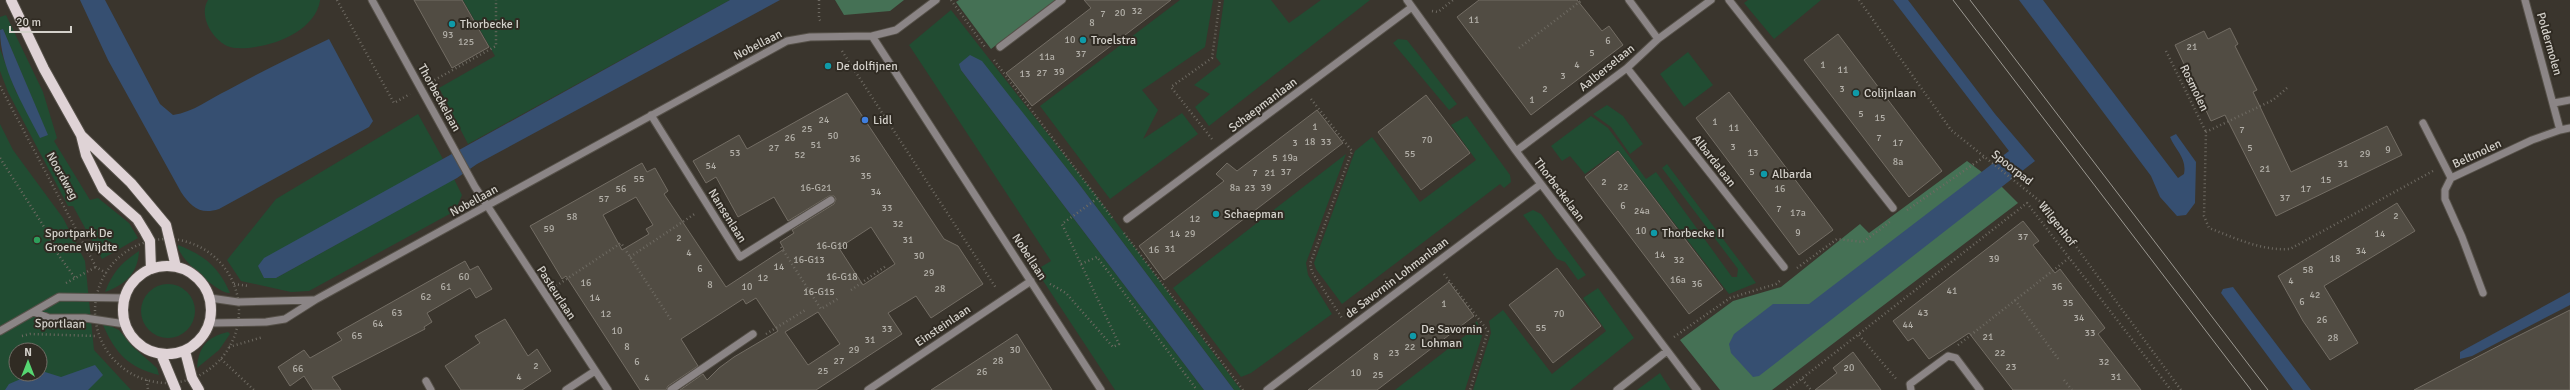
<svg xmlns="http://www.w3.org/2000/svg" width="2570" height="390" font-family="Signika,sans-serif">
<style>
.green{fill:#214c32;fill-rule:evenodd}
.forest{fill:#457155}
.water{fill:#364f71}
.building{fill:#514c43;stroke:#736d64;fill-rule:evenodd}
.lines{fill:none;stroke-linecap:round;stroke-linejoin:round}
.minor-casing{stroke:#565149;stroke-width:9}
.major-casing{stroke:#565149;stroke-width:12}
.path{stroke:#6e6a62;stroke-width:2.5;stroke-dasharray:1 3;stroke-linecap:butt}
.minor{stroke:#8b8586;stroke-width:7}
.major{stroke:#dfd3d6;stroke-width:10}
.tram{stroke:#9b9891;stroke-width:1}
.culture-dot{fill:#0f9aa8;stroke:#302b23;stroke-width:1.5}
.shop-dot{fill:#3f7fe0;stroke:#302b23;stroke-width:1.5}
.leisure-dot{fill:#2e9e5b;stroke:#302b23;stroke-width:1.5}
.labels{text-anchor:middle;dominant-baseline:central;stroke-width:4;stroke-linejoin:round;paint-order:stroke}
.number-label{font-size:10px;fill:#b3b0a9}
.poi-label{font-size:12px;fill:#d4d1cb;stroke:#302b23;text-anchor:start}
.street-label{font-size:12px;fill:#d4d1cb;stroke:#302b23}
</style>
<rect width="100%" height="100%" fill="#3a352d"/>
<path class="green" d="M208,0H320V1C314,34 265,50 236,48C216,47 197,17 208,0Z
M463,0H730L468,144L439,88L495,56Z
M1180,0H1213L1205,47L1142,90L1158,110L1143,139L1182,113L1198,134L1110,199L1040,106Z
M1224,0H1271L1289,23L1321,0H1370L1209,126L1195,107L1210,94L1194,85L1221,64L1216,57Z
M1748,0H1821L1774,39L1744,3Z
M951,10L1098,198L1241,390H1234L1079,184L980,60L961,70L1204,390H1115L1036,270L1051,261L909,45Z
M6,15L43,92L57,138L54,141L90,200L98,198L129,223L138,238L102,259L73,206H68L8,92L0,71V49L16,92L47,134L3,29L0,30V17Z
M1398,39L1407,40L1457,104L1449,110L1393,43Z
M1688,52L1713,85L1684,107L1660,74Z
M1607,105L1623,116L1643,144L1630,154L1611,127L1593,114Z
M418,114L443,159L258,266L264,278H276L454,179L462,195L455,211L309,291L291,292L241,281L227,260L276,199Z
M1467,116L1510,175L1511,182L1504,188L1500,184L1342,304L1316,269L1314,263L1355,151L1372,137L1420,202L1476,160L1451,125Z
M1591,116L1608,128L1646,179L1656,172L1732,277H1737L1738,269L1662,168L1667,164L1756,283L1729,294L1618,150L1585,174L1570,156L1562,161L1551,146Z
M0,124L13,150L63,218L85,261L94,350L131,390H0ZM16,350H40V374H16Z
M1346,154L1306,263L1308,275L1332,314L1251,373L1241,377L1173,288Z
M1533,210L1541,214L1586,275L1578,280L1565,262L1557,259L1523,215Z
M178,245C204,255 219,267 230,293C219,295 175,255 178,245Z
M139,251C138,273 125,285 105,292C113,272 121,263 139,251Z
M141 311a27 27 0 1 1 54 0a27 27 0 1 1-54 0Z
M1598,288L1634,338L1570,390H1473L1491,333L1489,321L1503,310L1552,374L1606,331L1583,298Z
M1477,321L1482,336L1465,390H1395L1475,328L1474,324Z
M103,325H108L119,330L132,346L157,368L159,375C128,367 116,354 103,325Z
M228,332L230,334L219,350L197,368C199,346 207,337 228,332Z
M1660,373L1671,390H1637Z"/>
<path class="forest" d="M835,0H904L890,11L844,15Z
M959,0H1055L991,49L956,2Z
M1967,161L2002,187L2018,203L1772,390H1720L1680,340L1733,301L1781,287L1860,224L1869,233Z"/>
<path class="water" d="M80,0H105L160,104L173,115C194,112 209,99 228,90C261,72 295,55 329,39L373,121L369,127L219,209C200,215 191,207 181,192L108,60Z
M730,0H780L477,164L457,178L276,278H264L258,266L264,258Z
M1893,0H1908L1995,114L2035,161L1759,376L1753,377L1731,353L1729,344L1734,334L1773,304H1809L2009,151Z
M2019,0H2043L2178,178L2184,174C2187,158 2176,151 2170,137L2176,134L2196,162L2195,203L2186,215L2177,216L2160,197L2151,176Z
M3,29L48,135L40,138C23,104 0,68 0,30Z
M970,55L982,61L1079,184L1234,390H1204L961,70L959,64Z
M2233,287L2311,390H2293L2221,293L2223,289Z
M2570,292V305L2472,356L2460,359V352Z
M95,365L103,375L88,390H5L9,384L23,378L45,372L61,377Z"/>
<path class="building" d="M414,0H462L489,47L452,68Z
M1084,0H1171L1032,106L1006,73L1091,8Z
M1479,0H1577L1602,31L1609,26L1623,45L1531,115L1457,17Z
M2230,28L2238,44L2235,46L2257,90L2253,92L2291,172L2387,126L2402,155L2276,216L2225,115L2211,121L2175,45L2204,31L2208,39Z
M1838,34L1942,171L1909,197L1804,60Z
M1729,92L1833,230L1799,255L1696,118Z
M847,93L944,239L958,246L983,284L931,318L916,296L888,313L902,334L816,390H680L703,374L707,380L719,368L734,357L778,331L756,298L746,304L743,299L681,339L698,366L668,386L666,390H640L566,276L562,279L530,226L642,163L647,172L655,168L668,191L664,194L726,287L784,249L780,242L794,233L792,230L834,204L836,199L834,196H829L788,221L774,197L738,217L716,177L706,183L693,161L739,135L747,149ZM636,197L653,225L646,229L649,234L622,250L603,215ZM871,227L895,264L863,285L839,248ZM818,312L840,344L808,365L785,332Z
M1426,95L1470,153L1421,190L1378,132Z
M1317,110L1343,143L1164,280L1139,246L1224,181L1216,174L1227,163L1237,171Z
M1618,151L1723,289L1689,314L1585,177Z
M2397,203L2415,231L2324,286L2358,343L2330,360L2303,321L2278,276Z
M2023,221L2039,241L2033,245L2055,273L2060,269L2105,328L2098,334L2141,390H2013L1969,333L1929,359L1913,338L1908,341L1893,321Z
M465,261L470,270L478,266L492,289L476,298L470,288L427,313L432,322L424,327L425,329L332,377L341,390H313L304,376L290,386L278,367L304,350L310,358L342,340L337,333Z
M1557,268L1601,326L1553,363L1509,305Z
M1449,282L1474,316L1377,390H1308Z
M2570,310V390H2414L2508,341Z
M505,319L528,356L537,349L551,371L522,390H461L445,366L480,343L475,336Z
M1017,334L1052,390H931L968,366Z
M1853,352L1881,390H1815L1837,373L1833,368Z"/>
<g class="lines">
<defs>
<path id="minor" d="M372,0L475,187L608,390
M1407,0L1516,151L1697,390
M1629,0L1658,39
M1729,0L1893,208
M2525,0L2560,130L2570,128
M872,36L1101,390
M1000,47L1062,0
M1627,68L1784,267
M2554,103L2570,100
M651,115L740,257L831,200
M2423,123L2451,178
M1516,151L1627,68L1658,39L1711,0
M1127,219L1412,7
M2483,293L2462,237L2445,199V190L2451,178L2532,140L2560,130
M210,298L238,302L313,300
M34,312L49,318H85L125,324
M210,323L266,322L285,319L315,300L787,41L810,37L872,36L896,30L936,0
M0,331L59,297L125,298
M426,381L431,390
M566,390L595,371
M671,390L753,334
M868,390L1031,281
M1267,390L1541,184
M1617,390L1667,351
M1911,390L1910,384L1948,356L1956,358L1980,390"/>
<path id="major" d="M11,0L44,69L81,135L86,155L103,189L137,219L145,232L150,241L151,269
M81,135L131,183L166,225L176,267
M123 310a44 44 0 1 1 88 0a44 44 0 1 1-88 0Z
M185,351L192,378L199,390
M161,354L176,390"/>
</defs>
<use href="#minor" class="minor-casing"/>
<use href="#major" class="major-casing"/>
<path class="path" d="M337,0L394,103L410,94
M819,0V19L821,22
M951,0L985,47
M1859,0L1951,130L2047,207L2181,390
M1432,11L1438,12L1453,0
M1519,48L1582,0
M842,51L996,288
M2166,51L2206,132
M994,60L1113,219
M431,82L496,46V0
M0,86L96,267L106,273
M2287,88L2273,100L2206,132L2204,216L2209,228C2235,238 2261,251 2290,249L2433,171
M1311,99L1352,151L1310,264L1312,272L1342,318
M1212,139L1171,87L1212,58L1220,0
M0,158L48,233L57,253L75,278
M1907,210L1984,157
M1124,233L1243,390
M95 311a72 72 0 1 1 144 0a72 72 0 1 1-144 0Z
M781,247L821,309L839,298
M630,257L696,213
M1081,264L1097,257L1197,390
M1797,268L1837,239L1863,242L1891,221
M1444,274L1488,331L1470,390
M66,283L96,267
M234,284L249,286
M1050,284L1066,293L1113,347L1119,344L1062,224L1098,198
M556,286L621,243L671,320
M851,290L886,266
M2015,300L2059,360
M766,334L807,309
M1859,335L1897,380
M22,336L30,334L97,336
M1674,337L1730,298L1776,284L1781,280
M1958,345L2069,258
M229,347L263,337
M221,359L254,390
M1802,379L1811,390
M147,380L148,390
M2064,380L2072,390
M1787,390L2027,203L2171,390"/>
<use href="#minor" class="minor"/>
<use href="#major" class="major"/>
<path class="tram" d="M1953,0L2251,390
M1970,0L2268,390"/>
</g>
<g class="culture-dot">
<circle cx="452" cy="24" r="4"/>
<circle cx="1083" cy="40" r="4"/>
<circle cx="828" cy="66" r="4"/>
<circle cx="1856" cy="93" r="4"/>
<circle cx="1764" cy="174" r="4"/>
<circle cx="1216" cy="214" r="4"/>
<circle cx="1654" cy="233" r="4"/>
<circle cx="1413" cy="336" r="4"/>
</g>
<circle class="shop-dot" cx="865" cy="120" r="4"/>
<circle class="leisure-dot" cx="37" cy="240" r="4"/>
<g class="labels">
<g class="number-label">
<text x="1137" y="11">32</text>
<text x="1120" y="13">20</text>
<text x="1103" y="14">7</text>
<text x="1474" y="20">11</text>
<text x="1092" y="23">8</text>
<text x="448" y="35">93</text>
<text x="1070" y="40">10</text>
<text x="1608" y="41">6</text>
<text x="466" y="42">125</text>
<text x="2192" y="47">21</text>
<text x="1592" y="53">5</text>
<text x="1081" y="54">37</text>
<text x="1047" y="57">11a</text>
<text x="1577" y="65">4</text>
<text x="1823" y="65">1</text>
<text x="1843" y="70">11</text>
<text x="1059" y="72">39</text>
<text x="1042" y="73">27</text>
<text x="1025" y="74">13</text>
<text x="1563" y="76">3</text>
<text x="1545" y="89">2</text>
<text x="1842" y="89">3</text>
<text x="1532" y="100">1</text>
<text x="1861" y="114">5</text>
<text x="1880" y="118">15</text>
<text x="824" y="120">24</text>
<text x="1715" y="122">1</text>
<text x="1315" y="127">1</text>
<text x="1734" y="128">11</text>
<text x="807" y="129">25</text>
<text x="2242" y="130">7</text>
<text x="833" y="136">50</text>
<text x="790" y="138">26</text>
<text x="1879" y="138">7</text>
<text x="1427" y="140">70</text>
<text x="1310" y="142">18</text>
<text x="1326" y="142">33</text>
<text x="1295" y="143">3</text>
<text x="1898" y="143">17</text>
<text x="816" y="145">51</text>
<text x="1733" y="147">3</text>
<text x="774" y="148">27</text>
<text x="2250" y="148">5</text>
<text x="2388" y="150">9</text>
<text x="735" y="153">53</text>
<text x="1753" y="153">13</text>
<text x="1410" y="154">55</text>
<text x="2365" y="154">29</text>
<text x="800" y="155">52</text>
<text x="1275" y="158">5</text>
<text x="1290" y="158">19a</text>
<text x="855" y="159">36</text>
<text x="1898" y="162">8a</text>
<text x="2343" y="164">31</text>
<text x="711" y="166">54</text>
<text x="2265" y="169">21</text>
<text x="1286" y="172">37</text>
<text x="1752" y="172">5</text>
<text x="1255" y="173">7</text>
<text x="1270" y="173">21</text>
<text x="866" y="176">35</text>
<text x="639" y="179">55</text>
<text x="2326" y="180">15</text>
<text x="1604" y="182">2</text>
<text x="1623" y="187">22</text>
<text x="816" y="188">16-G21</text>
<text x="1235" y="188">8a</text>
<text x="1250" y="188">23</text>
<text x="1266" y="188">39</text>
<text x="621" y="189">56</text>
<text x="1780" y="189">16</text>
<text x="2306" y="189">17</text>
<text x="876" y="192">34</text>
<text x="2285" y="198">37</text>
<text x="604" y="199">57</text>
<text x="1623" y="206">6</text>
<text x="887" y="208">33</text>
<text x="1779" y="209">7</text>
<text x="1642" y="211">24a</text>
<text x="1798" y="213">17a</text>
<text x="2396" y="216">2</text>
<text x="572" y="217">58</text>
<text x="1195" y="219">12</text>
<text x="898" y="224">32</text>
<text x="549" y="229">59</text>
<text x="1641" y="231">10</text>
<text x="1798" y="233">9</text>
<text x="1175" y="234">14</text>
<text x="1190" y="234">29</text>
<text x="2380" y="234">14</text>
<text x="2023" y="237">37</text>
<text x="679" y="238">2</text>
<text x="908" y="240">31</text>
<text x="832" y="246">16-G10</text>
<text x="1170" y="249">31</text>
<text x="1154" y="250">16</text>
<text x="2361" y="251">34</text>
<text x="689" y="253">4</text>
<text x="1660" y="255">14</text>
<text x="919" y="256">30</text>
<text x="1994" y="259">39</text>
<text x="2335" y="259">18</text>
<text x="809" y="260">16-G13</text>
<text x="1679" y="260">32</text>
<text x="779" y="267">14</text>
<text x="700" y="269">6</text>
<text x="2308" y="270">58</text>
<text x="929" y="273">29</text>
<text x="464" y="277">60</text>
<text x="842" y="277">16-G18</text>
<text x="763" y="278">12</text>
<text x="1678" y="280">16a</text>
<text x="2291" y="281">4</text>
<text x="586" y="283">16</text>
<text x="1697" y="284">36</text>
<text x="710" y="285">8</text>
<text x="446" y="287">61</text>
<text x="747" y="287">10</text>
<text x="2057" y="287">36</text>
<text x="940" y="289">28</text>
<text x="1952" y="291">41</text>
<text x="819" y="292">16-G15</text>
<text x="2315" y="295">42</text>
<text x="426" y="297">62</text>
<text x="595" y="298">14</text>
<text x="2302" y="302">6</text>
<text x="2068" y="303">35</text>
<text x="1444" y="304">1</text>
<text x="397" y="313">63</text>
<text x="1923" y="313">43</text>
<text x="606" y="314">12</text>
<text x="1559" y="314">70</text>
<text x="2079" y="318">34</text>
<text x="2322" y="320">26</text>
<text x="378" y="324">64</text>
<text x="1908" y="325">44</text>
<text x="1541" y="328">55</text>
<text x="887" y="329">33</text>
<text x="617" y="331">10</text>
<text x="2090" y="333">33</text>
<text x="357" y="336">65</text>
<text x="1988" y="337">21</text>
<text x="2333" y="338">28</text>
<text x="870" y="340">31</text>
<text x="627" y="347">8</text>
<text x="1410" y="347">22</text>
<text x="854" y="350">29</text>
<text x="1015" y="350">30</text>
<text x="1394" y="353">23</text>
<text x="2000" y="353">22</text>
<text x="1376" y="357">8</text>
<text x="839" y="361">27</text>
<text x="998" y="361">28</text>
<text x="637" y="362">6</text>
<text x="2104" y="362">32</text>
<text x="536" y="366">2</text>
<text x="2011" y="367">23</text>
<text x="1849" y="368">20</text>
<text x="298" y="369">66</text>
<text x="823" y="371">25</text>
<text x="982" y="372">26</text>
<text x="1356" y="373">10</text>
<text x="1378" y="375">25</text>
<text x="519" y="377">4</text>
<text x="2116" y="377">31</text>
<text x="647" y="378">4</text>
</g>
<g class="poi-label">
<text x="460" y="24">Thorbecke I</text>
<text x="1091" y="40">Troelstra</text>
<text x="836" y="66">De dolfijnen</text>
<text x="1864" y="93">Colijnlaan</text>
<text x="873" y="120">Lidl</text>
<text x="1772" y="174">Albarda</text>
<text x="1224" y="214">Schaepman</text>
<text x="45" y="233">Sportpark De<tspan x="45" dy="14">Groene Wijdte</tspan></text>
<text x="1662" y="233">Thorbecke II</text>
<text x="1421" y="329">De Savornin<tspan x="1421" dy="14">Lohman</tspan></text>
</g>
<g class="street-label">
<text transform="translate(2549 44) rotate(74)">Poldermolen</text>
<text transform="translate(758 45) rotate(-27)">Nobellaan</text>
<text transform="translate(1607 68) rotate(-39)">Aalberselaan</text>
<text transform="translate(2194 88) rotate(64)">Rosmolen</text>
<text transform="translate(439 98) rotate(61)">Thorbeckelaan</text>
<text transform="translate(1263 105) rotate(-37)">Schaepmanlaan</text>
<text transform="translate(2477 154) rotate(-25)">Beltmolen</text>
<text transform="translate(1714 161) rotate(52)">Albardalaan</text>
<text transform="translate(2012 168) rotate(38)">Spoorpad</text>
<text transform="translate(62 176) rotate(61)">Noordweg</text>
<text transform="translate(1559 190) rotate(53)">Thorbeckelaan</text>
<text transform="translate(474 201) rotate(-29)">Nobellaan</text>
<text transform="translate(727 216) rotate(58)">Nansenlaan</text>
<text transform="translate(2057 224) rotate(52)">Wilgenhof</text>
<text transform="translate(1029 257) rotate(57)">Nobellaan</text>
<text transform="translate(1397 278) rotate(-37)">de Savornin Lohmanlaan</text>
<text transform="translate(556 293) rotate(57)">Pasteurlaan</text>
<text transform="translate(60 324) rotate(1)">Sportlaan</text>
<text transform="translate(943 326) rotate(-34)">Einsteinlaan</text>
</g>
</g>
<g transform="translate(28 362)"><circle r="19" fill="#302b23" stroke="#726d66"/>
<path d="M0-3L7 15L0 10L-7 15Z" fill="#56d671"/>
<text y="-6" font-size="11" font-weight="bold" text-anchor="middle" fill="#d4d1cb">N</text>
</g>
<path d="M10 26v6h61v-6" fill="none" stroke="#d4d1cb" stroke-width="2"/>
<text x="16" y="26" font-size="12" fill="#d4d1cb" stroke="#302b23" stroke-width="3" paint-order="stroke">20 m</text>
</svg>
